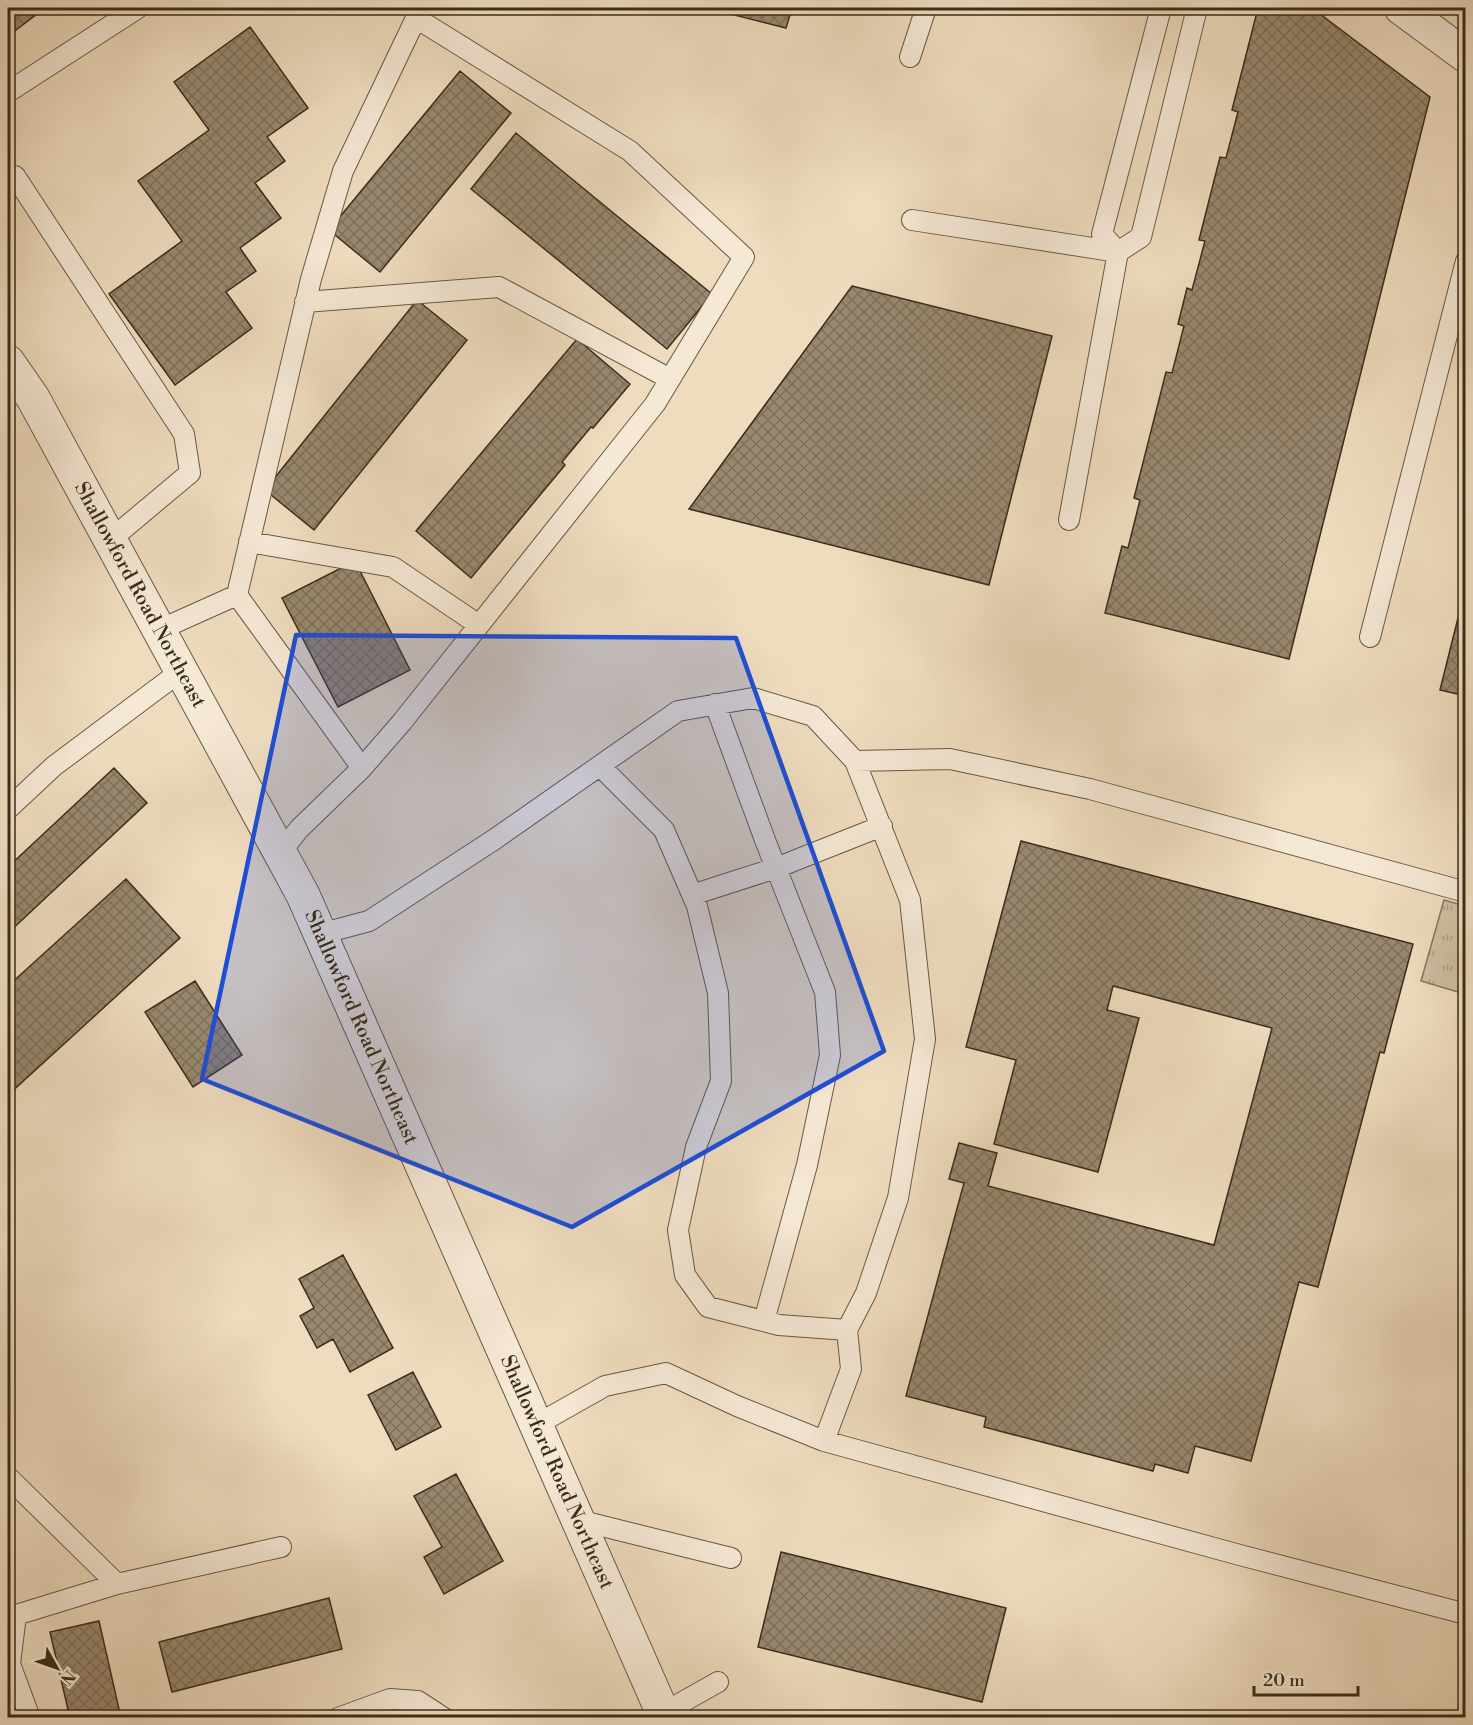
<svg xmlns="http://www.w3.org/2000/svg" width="1473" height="1725" font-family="'Libre Bodoni',serif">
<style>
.park{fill:url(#park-tufts);stroke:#85765f;stroke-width:1.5}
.building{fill:url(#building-cross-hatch);stroke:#3a2d1b;stroke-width:1.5}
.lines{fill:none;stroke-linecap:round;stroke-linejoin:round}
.service-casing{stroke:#675944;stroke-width:22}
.minor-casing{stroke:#675944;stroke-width:35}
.tertiary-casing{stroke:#675944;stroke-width:35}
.service{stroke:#f5e8d5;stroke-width:20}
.minor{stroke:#f5e8d5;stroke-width:33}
.tertiary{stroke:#f5e8d5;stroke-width:33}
.marked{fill:#1d4ed8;fill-opacity:0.2;stroke:#1d4ed8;stroke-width:4.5;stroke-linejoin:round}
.labels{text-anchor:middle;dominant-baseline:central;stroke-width:5;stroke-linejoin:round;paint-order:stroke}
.street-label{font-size:20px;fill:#3a2d1b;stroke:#f5e8d5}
</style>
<defs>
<pattern id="park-tufts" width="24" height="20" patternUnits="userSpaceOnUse" patternTransform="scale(1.5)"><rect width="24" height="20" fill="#d0bea3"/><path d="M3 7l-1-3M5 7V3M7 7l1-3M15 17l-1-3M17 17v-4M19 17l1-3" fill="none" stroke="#aa9b84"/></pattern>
<pattern id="building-cross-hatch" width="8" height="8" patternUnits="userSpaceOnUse" patternTransform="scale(1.5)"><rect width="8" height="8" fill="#988870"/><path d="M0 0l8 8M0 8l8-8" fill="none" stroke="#7d705b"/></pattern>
</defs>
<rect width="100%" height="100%" fill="#efdcbf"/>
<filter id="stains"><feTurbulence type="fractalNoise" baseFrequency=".00333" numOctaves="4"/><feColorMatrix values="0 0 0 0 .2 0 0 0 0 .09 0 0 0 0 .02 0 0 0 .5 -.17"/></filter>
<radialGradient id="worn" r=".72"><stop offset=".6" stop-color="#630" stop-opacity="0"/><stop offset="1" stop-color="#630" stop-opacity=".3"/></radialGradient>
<path class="park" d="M1444,900L1465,906V994L1421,981Z"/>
<path class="building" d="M8,8H45L8,36Z
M707,8H792L786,28Z
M1258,8H1312L1430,97L1289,659L1105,613L1122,546L1128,548L1140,500L1134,498L1166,372L1172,373L1184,326L1178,324L1187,288L1192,290L1205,241L1199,240L1220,157L1226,158L1238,112L1232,110Z
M250,27L308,108L267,137L285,161L255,183L281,218L240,248L256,271L226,292L252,328L175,385L109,294L182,241L138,181L209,130L174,82Z
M460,71L511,113L380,272L329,230Z
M516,133L712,294L667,349L471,189Z
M852,286L1052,336L989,585L689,509Z
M417,300L467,340L314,530L265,490Z
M577,339L630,384L593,428L591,427L562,462L565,465L471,578L416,531Z
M355,561L410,670L338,707L282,598Z
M1466,586V696L1440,690Z
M114,768L147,803L8,933V867Z
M1021,841L1413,944L1384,1053L1380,1052L1318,1287L1299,1282L1251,1461L1195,1446L1188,1473L1155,1464L1153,1471L984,1427L986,1417L906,1396L964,1183L949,1179L959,1143L997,1153L988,1186L1214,1245L1272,1028L1113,986L1107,1010L1139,1018L1098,1172L994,1144L1016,1060L966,1047Z
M126,879L180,938L8,1095V986Z
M195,981L242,1055L193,1087L145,1012Z
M343,1255L393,1348L350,1372L333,1339L317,1348L300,1316L314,1308L299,1279Z
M413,1372L441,1427L396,1450L368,1395Z
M456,1474L503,1561L444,1594L424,1557L442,1547L414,1496Z
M781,1552L1006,1608L982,1702L758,1647Z
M329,1598L342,1649L172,1692L159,1642Z
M99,1621L121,1718H70L50,1632Z"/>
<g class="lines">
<defs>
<path id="service" d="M1161,8L1102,234L1118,252L1141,237L1197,8
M910,57L926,8
M8,92L138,8
M8,181L15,176L184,434L190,473L110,540
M912,220L1118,252L1069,520
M305,302L499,287L670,379
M249,542L393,567L479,625
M237,595L362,768
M159,630L237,595L311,279L343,171L416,18L630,151L744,257L655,404L402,722L362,768L299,829L280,853
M1370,637L1466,261
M715,704L765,840L825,992L830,1055L807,1165L764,1321
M855,761L950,759L1090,789L1466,892
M8,809L54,766L181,671
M692,895L776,868L882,826
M320,934L369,921L495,839L678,711L753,698L813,716L855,761L910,900L925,1039L898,1198L866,1293L847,1330L779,1325L708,1307L685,1275L678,1230L696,1147L721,1081L718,993L697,906L664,830L600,766
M536,1425L605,1386L666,1373L737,1406L824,1441L1236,1554L1466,1614
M824,1441L851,1369L847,1330
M8,1477L117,1584
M578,1520L731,1558
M663,1713L718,1682
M30,1718L10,1664L16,1615L117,1584L281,1547
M338,1718L390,1699L418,1701L444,1718"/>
<path id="minor" d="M1401,8L1466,56"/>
<g id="tertiary">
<path id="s1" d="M8,362L33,398L303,895L665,1718"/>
</g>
</defs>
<use href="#service" class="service-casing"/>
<use href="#minor" class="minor-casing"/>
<use href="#tertiary" class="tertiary-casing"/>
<use href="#service" class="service"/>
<use href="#minor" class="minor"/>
<use href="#tertiary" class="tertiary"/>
</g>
<path class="marked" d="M296,635L736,638L884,1051L572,1227L202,1079Z"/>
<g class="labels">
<g class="street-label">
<text stroke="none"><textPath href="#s1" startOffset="268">Shallowford Road Northeast</textPath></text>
<text stroke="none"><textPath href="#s1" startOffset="754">Shallowford Road Northeast</textPath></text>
<text stroke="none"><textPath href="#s1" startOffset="1240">Shallowford Road Northeast</textPath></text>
</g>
</g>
<rect width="1473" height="1725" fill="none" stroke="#efdcbf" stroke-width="30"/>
<rect x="9" y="9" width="1455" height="1707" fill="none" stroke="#3a2d1b" stroke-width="3"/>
<rect x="15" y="15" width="1443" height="1695" fill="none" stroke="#3a2d1b" stroke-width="1.5"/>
<g transform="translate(57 1668) rotate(130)" stroke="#f5e8d5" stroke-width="4.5" paint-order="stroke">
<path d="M0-4.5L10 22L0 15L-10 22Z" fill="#3a2d1b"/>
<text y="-9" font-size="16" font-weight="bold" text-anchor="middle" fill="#3a2d1b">N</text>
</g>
<path d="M1254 1686v9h104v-9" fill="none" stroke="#3a2d1b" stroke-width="3"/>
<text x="1263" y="1686" font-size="18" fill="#3a2d1b" stroke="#f5e8d5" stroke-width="4.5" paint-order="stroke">20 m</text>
<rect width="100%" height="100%" filter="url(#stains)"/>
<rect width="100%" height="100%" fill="url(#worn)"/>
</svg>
